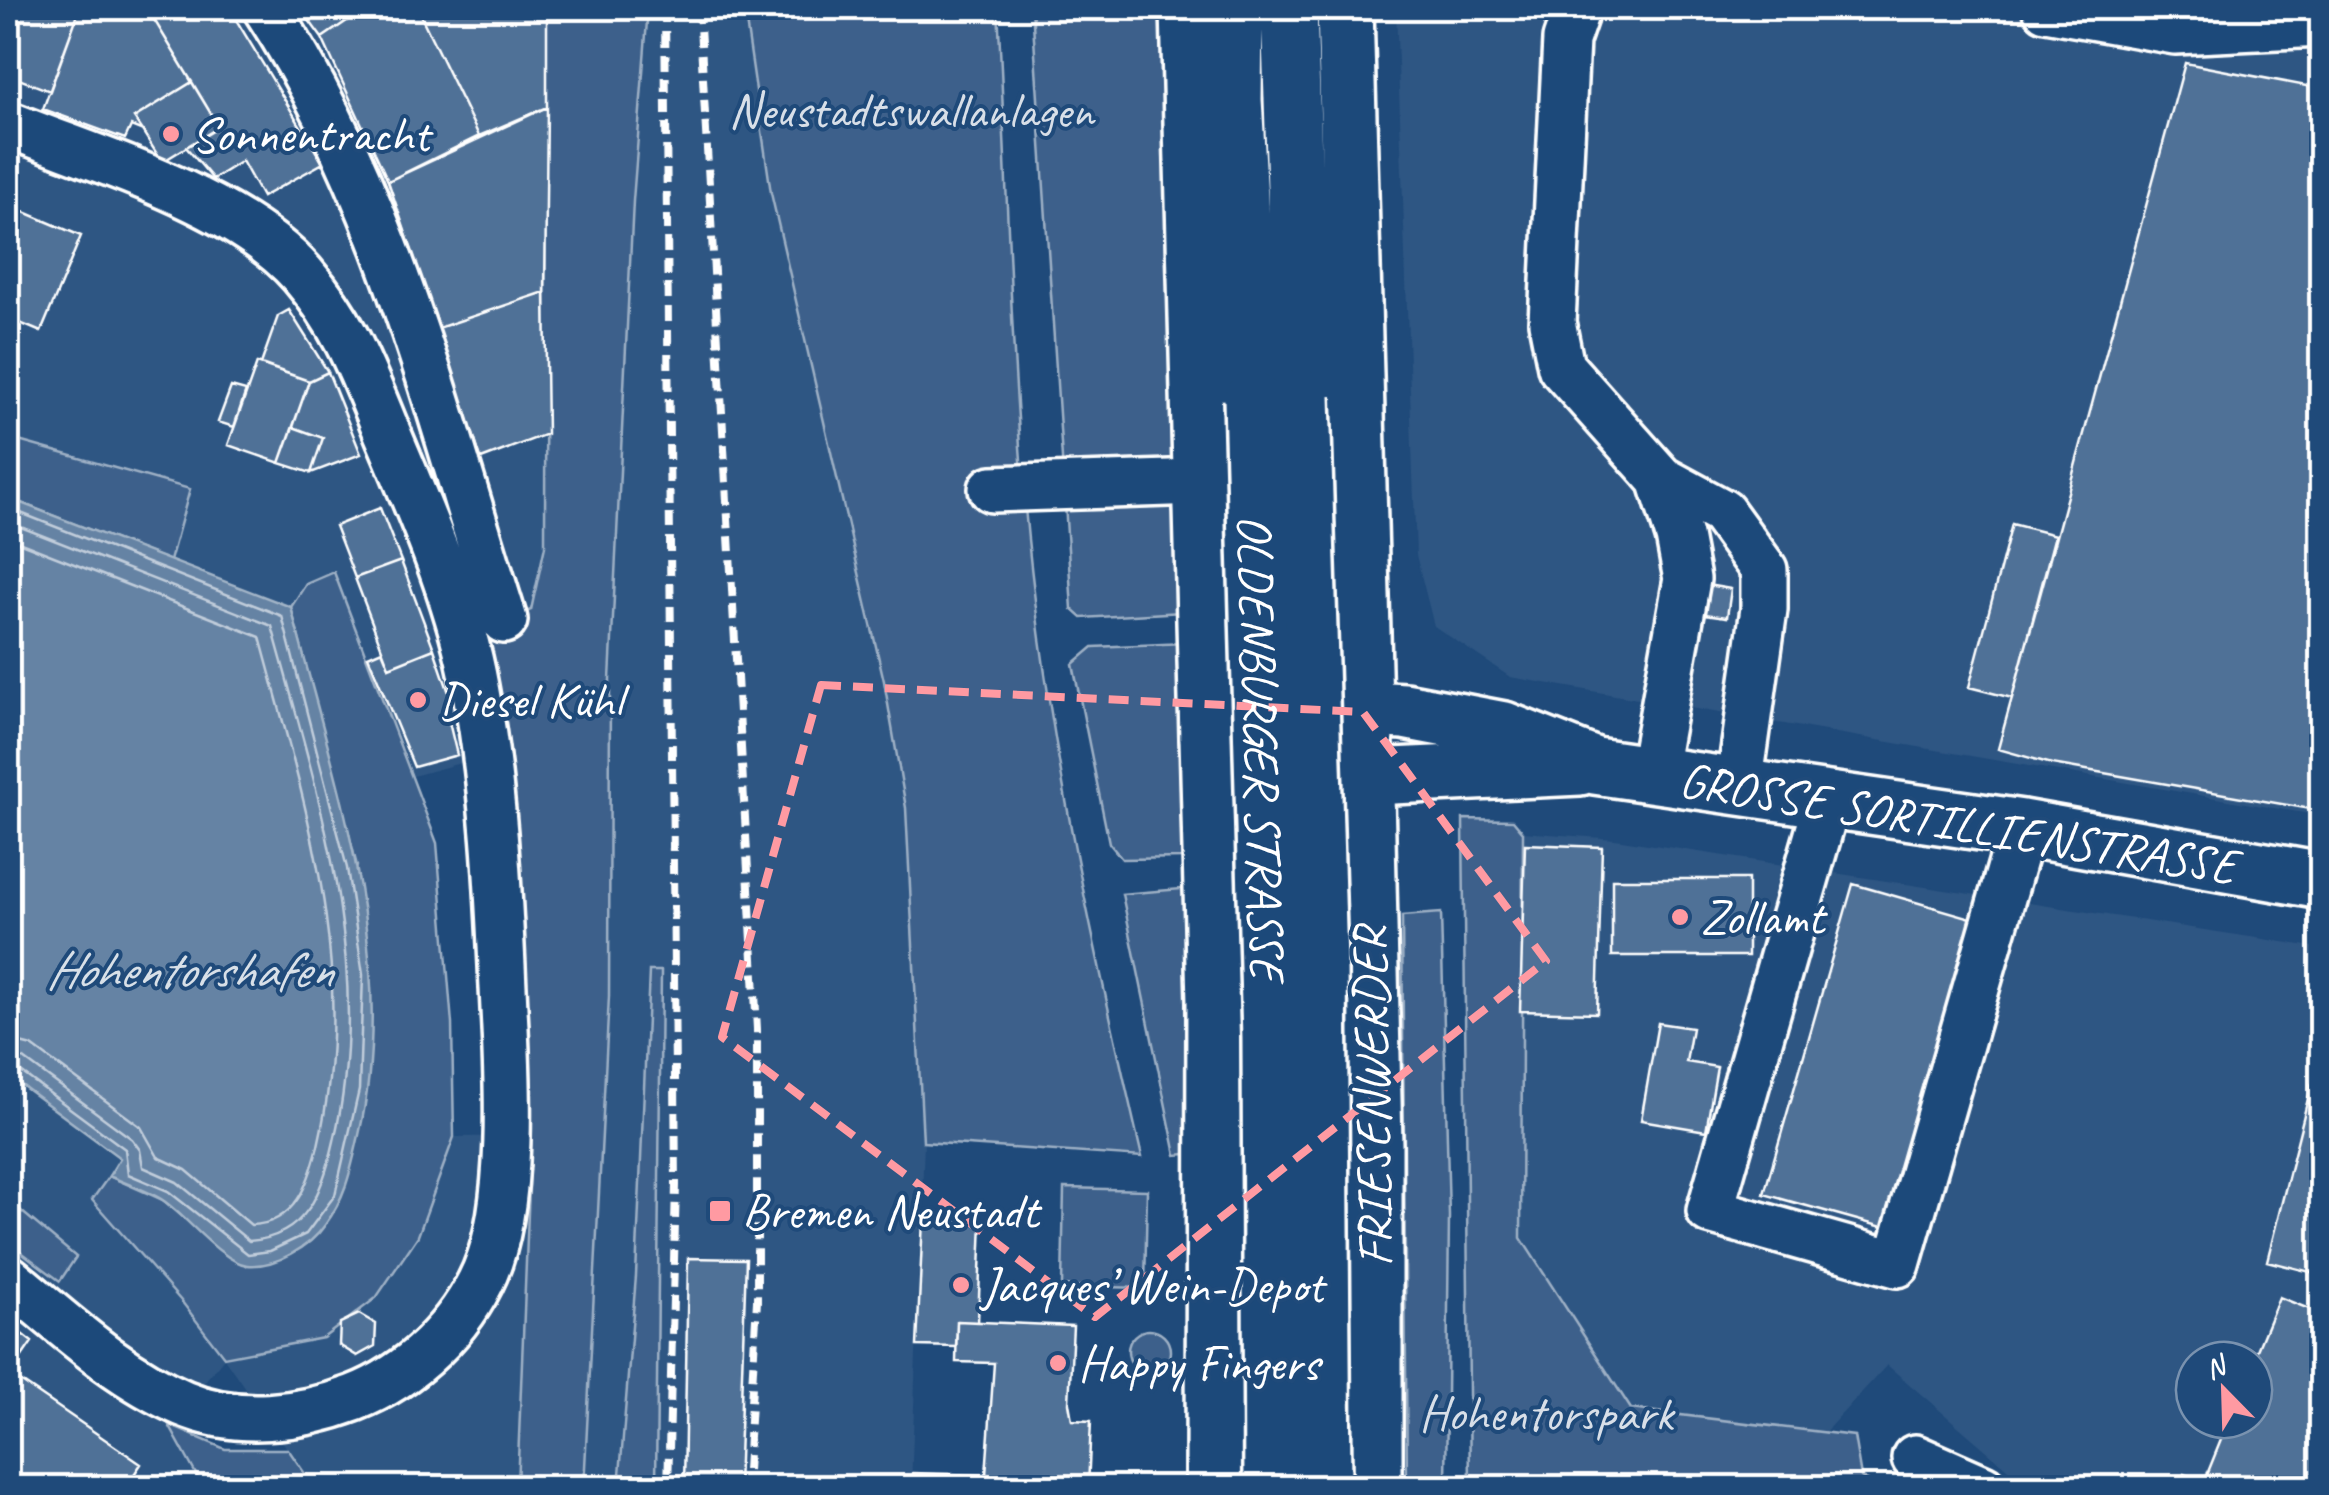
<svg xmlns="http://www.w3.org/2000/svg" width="2329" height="1495" font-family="Caveat,sans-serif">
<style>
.built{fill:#2e5683;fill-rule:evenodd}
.green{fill:#3c618b;stroke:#9eb0c5;stroke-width:2.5}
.water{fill:#6583a4;stroke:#a3b5c8;stroke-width:2.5}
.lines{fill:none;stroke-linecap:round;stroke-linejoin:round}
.shore{stroke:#c1cddb;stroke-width:2.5}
.building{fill:#507197;stroke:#fff;stroke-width:2.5}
.minor-casing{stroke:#fff;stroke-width:52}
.major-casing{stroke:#fff;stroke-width:62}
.highway-casing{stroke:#fff;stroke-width:62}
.minor{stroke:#1f4a7a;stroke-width:45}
.major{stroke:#1f4a7a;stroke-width:55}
.highway{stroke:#1f4a7a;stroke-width:55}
.rail{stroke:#fff;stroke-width:8;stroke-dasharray:15 8;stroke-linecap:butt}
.highway-bridge-casing{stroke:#fff;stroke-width:62;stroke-linecap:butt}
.highway-bridge{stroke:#1f4a7a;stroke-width:55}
.marked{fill:none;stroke:#ff9aa2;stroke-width:8;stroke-dasharray:20 12;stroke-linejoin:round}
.poi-dot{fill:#ff9aa2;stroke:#1f4a7a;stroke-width:4}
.labels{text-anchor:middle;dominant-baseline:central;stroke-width:8;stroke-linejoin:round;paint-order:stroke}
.park-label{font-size:50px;fill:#d8dfe8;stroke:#1f4a7a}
.poi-label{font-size:50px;fill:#fff;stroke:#1f4a7a;text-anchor:start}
.street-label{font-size:50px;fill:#fff;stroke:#1f4a7a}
.water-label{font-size:52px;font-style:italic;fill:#d8e0e8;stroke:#1f4a7a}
</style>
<rect width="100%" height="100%" fill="#1f4a7a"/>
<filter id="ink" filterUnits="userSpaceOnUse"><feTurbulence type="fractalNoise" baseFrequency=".01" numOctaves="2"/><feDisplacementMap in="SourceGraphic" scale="20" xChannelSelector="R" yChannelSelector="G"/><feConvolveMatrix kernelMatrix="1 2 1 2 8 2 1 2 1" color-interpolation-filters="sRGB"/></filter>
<g filter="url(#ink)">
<path class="built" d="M8,8H778L927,742L924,1142L911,1487H314L224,1358L169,1425L203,1487H8V1075L120,1158L92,1201L182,1302L225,1357L418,1236L454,1137L531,1136L526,983L508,750L413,776L334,573L306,584L291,607L170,561L190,489L8,438Z
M1396,8H2321V816L1510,677L1434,626L1416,555Z
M1523,832L1615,839L2321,948V1487H2029L1887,1365L1824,1433L1631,1409L1521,1238ZM2194,1360H2254V1420H2194Z"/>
<path class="green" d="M546,8H648L633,201L610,680L609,996L584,1487H517L531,1137L526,983L508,749L482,629L531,610L545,546Z
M744,8H998C1007,174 1010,342 1025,508C1045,728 1092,942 1142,1157L923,1142L906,808L884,681L771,193Z
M1032,8H1166L1182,612L1082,618L1072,609Z
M8,438L190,489L170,561L8,498Z
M334,572L437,843L452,1024L454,1137L418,1236L376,1298L323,1338L224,1357L182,1302L92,1200L109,1176L163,1200L227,1255L246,1265L357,866L291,607L306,584Z
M1185,643L1184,858L1122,859L1109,843L1073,664L1093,647Z
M1463,819L1513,820L1523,832L1521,1238L1631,1409L1854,1436L1861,1477L1877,1487H1470Z
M1193,888L1197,1153L1176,1155L1122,894Z
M1441,913L1449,1216L1446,1487H1407L1402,916Z
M649,971H661L656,1487H619L636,1276Z
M1064,1188L1147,1190L1145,1288L1062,1286Z
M8,1200L76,1257L60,1281L8,1242Z
M1128 1351a21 21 0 1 1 42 0a21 21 0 1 1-42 0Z
M169,1425L225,1449H288L314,1487H203Z"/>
<path class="water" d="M8,498L291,607C334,778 400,957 359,1135C351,1169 346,1197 325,1225C311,1246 275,1268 247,1265C222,1262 186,1216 164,1201C148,1190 126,1184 109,1176L120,1158L8,1075Z"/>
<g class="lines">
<path class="shore" d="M8,508L282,616L347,868L363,975L359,1090L335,1195L306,1234L270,1251L248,1254L168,1191L128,1174L125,1149L17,1069L8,1067
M8,522L272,626C318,795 375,966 334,1141C323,1190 307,1237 249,1241L177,1182L143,1167L140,1150L132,1139L24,1059L8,1055
M8,538L260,637C306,809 359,967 318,1146C309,1182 296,1224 251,1225L186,1170L158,1157L141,1127L32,1046L8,1040"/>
</g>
<path class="building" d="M8,8H80L50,91L8,75Z
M80,8H147L192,82L134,118L143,131L131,126L125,139L43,109Z
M147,8H229L323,163L262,197L242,161L213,179L186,147L219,127Z
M300,8H366L322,38Z
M366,8H417L479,136L388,181L322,38Z
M417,8H547V107L479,136Z
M2185,63L2322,89V811L2052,764L1998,749Z
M192,82L219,127L162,162L134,118Z
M547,107L545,292L438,328L388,181Z
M8,205L81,236L41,332L8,318Z
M545,292L547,434L481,459L438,328Z
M289,310L328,372L309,381L261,364L278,316Z
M257,363L309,381L280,463L228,445Z
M328,372L361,454L311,473L323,438L293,427L309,381Z
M231,387L246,391L234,427L218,422Z
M293,427L323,438L311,473L280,463Z
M380,508L401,561L355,578L335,526Z
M2012,524L2055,535L2012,698L1969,687Z
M401,561L434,649L389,667L355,578Z
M1701,584L1731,589L1727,617L1697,613Z
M434,649L457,716L448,718L457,755L414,767L368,656L382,650L389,667Z
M1525,844L1602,847L1597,1013L1520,1011Z
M1612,879H1748V956H1612Z
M1853,884L1975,919L1886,1228L1764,1194Z
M1658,1023L1692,1028L1686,1062L1717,1067L1706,1131L1641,1120Z
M2313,1079L2322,1081V1275L2267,1261Z
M923,1219L982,1221L978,1322L957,1321L956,1347L917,1346Z
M688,1258L746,1259L738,1488H684Z
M2279,1297L2322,1314V1488H2178L2184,1474L2204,1482L2229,1420H2254L2253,1360Z
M359,1314L376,1324L375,1346L357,1356L339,1345L340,1323Z
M957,1321L1073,1326L1069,1403L1072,1420L1091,1421L1088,1488H912L913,1473L986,1475L994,1363L956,1362Z
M8,1323L32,1342L10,1374L141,1464L125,1488H8Z"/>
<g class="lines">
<defs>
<path id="minor" d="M266,8C387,193 438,412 504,620
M1577,8L1566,40L1552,322L1561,367L1661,479L1722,512L1764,570V609L1739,787
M2046,8L2175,31L2322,24
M8,124C99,161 237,200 302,274C347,326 363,374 389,437C422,516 460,602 475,687C495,793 499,901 504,1009C508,1082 514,1205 485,1272C461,1327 411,1376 354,1398C301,1418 237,1426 183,1403C117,1375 63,1323 8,1278
M992,489L1200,482
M1652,775L1687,579L1679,536L1661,479
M1828,800L1710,1211L1897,1264L2022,828
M1915,1458L1983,1488"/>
<path id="major" d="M1316,706L1404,711L1504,730L1595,766L2022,828L2322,881
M1364,706L1374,1145V1488
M1208,737L1215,1002L1214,1488
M1331,779L1580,767"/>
<path id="highway" d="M1189,8L1208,737
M1235,8L1234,100L1252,399
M1289,8L1302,397
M1345,8L1364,706"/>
</defs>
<use href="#minor" class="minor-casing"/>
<use href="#major" class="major-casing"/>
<use href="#highway" class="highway-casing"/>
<use href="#minor" class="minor"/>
<use href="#major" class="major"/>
<use href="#highway" class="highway"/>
<path class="rail" d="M665,8L676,1185L668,1488
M699,8L757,1029V1301L746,1488"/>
<defs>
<g id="highway-bridge">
<path d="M1302,397L1319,964L1323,1488"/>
<path id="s1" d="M1252,399L1270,1038L1272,1488"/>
</g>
</defs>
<use href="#highway-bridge" class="highway-bridge-casing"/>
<use href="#highway-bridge" class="highway-bridge"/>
</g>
</g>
<path class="marked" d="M821,685L1363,712L1546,961L1095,1317L722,1037Z"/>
<g class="poi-dot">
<circle cx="171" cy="134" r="10"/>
<circle cx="418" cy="700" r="10"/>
<circle cx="1680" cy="917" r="10"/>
<rect x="708" y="1199" width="24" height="24" rx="5"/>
<circle cx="961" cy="1285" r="10"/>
<circle cx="1058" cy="1363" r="10"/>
</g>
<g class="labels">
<g class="park-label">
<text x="911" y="110">Neustadtswallanlagen</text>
<text x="1546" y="1413">Hohentorspark</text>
</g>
<g class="poi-label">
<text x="191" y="134">Sonnentracht</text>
<text x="438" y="700">Diesel Kühl</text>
<text x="1700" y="917">Zollamt</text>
<text x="742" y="1211">Bremen Neustadt</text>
<text x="981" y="1285">Jacques’ Wein-Depot</text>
<text x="1078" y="1363">Happy Fingers</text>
</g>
<g class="street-label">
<text stroke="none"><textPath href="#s1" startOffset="348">OLDENBURGER STRASSE</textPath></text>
<text transform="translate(1958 823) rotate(9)">GROSSE SORTILLIENSTRASSE</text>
<text transform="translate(1372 1097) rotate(-91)">FRIESENWERDER</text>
</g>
<g class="water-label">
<text x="189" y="970">Hohentorshafen</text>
</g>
</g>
<rect width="2329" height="1495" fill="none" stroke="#1f4a7a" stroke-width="40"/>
<rect x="20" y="20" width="2289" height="1455" fill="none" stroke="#fff" stroke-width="4" filter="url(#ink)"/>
<g transform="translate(2224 1390) rotate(337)"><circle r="48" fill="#1f4a7a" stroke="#7992af" stroke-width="2.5"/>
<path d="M0-8L18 38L0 25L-18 38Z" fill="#ff9aa2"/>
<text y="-15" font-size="28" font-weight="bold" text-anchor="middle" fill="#ffffff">N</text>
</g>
</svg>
